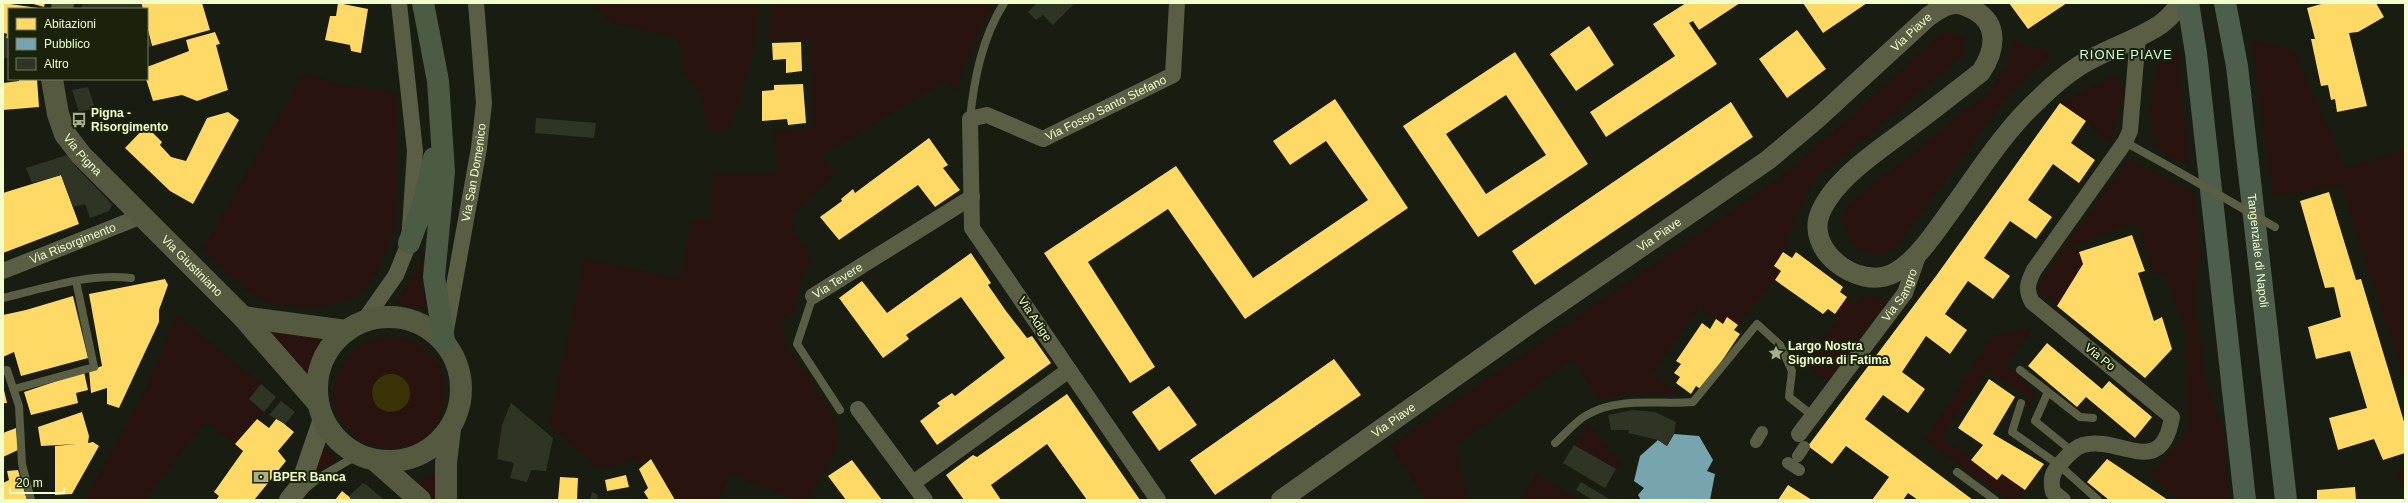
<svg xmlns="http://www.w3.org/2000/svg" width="2408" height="503" font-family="Helvetica,sans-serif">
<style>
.green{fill:#29130e;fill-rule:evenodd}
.water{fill:#3c3207}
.homes{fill:#ffd966;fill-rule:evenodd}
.public{fill:#76a5af}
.building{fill:#2f3525}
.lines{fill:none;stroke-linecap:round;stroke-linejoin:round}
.service{stroke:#595e44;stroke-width:8}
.pedestrian{stroke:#595e44;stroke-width:12}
.minor{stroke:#595e44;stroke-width:16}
.tertiary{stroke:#595e44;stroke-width:20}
.secondary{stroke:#545940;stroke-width:22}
.trunk{stroke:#4c5b44;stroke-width:22}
.motorway{stroke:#4d5e4c;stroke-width:22}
.service-bridge{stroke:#595e44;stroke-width:8}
.labels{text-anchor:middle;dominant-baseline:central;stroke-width:4;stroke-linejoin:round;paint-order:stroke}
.street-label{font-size:12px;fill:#f1ffcc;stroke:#1a220c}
.poi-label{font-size:12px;font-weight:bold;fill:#f1ffcc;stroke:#1a220c;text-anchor:start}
.neighbourhood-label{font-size:13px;letter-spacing:1px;fill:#ceffe7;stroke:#1a220c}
</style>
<rect width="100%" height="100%" fill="#191d11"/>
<path class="green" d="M590,3H758C756,48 747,88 728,129H707L701,92L683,73L681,48L675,37L613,23Z
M771,3H995C976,30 967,58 957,90L945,81L823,154L834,175L792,215L795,233L812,259C808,265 802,273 800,281C796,299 803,311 781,319L786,345L833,415L838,426L837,446L808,500H794L731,473L719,500H674L652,457L639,466L636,459L599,469L549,425L584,258L681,279L691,220H711L713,173L779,174L773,131L814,128L809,39L769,40Z
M1949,31C1961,34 1968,42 1964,54L1814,180L1798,210L1783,252L1774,265L1781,271L1738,325L1727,317L1723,324L1699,308L1651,375L1681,394H1623L1599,400L1573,358L1455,446L1466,494L1470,500H1426L1390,446L1778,179L1854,114L1939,35Z
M2014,39L2025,48L2041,47L2050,57L2022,79L2006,97L1896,247L1883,256C1856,252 1850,245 1842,220L1849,204L1990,91L2007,63Z
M2251,40L2294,50L2346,169L2405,149V382L2341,186L2273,196Z
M2177,46L2189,165C2181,161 2163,155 2158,147C2145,128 2150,72 2165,56C2168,52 2173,49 2177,46Z
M303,73L348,87L396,91C397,137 402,186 393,231C390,245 373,281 363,291C342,310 295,309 270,302C243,294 223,268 203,249Z
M2116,74L2123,93L2110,144L2086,121L2060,103Z
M2129,159L2195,193L2201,254L2194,295L2206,381L2222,424L2230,500H2183L2173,496L2151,475L2189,429L2185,329L2165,274H2154L2136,222L2073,247L2079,252L2083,264L2057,306L2036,288Z
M423,253L422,279L426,309L396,304L412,278Z
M1862,296L1887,299L1827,381L1804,365L1839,317L1835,314L1847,297L1857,304Z
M176,315L261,384L249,399L264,412L235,444L206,421L144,500H85L148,385Z
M2033,328L2006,364L2034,394L2029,408L2025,394L1987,371L1942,436L1971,460L2002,474L2025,490L2015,500H2008L1925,440L1992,336Z
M265,331L323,335L305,373Z
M378,338C386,338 396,336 403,338C473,358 449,463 377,447C366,445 352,438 345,427C342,422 338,416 336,411C329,388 339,362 356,348C362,343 372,341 378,338ZM393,374L405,379L403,409L390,413L375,382L386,375Z
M1588,423L1620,463L1616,469L1574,445Z
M324,447L338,460L312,475Z
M2405,470V485L2402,486L2394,474Z
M1536,474L1579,500H1520Z
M436,475V500H428L413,483Z"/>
<path class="water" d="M372 393a19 19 0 1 1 38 0a19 19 0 1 1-38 0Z"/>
<path class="homes" d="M3,3L38,8L9,9V38H6L7,34L3,33Z
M30,3H45L44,7Z
M141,3H202L210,30L152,46L147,26V9H143Z
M338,3L368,9L361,53L351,51L350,45L325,40L330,16H336Z
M1686,3H1740L1699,30L1693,21L1689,23L1717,64L1606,137L1590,112L1675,56L1653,24Z
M1803,3H1867L1823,33Z
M2009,3H2067L2028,29Z
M2325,3H2376L2384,17L2358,32L2349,33L2367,106L2337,112L2335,99L2331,100L2328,85L2321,86L2311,39H2315L2307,8Z
M1589,26L1614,65L1576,91L1550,54Z
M1797,30L1826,69L1787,98L1759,59Z
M215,32L220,44L216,45L228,90L197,101L182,95L153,101L146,79L147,67L189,51L186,40Z
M801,42L802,71L786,73V59L773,60L772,43Z
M1515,52L1588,164L1478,237L1403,126ZM1506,95L1546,155L1486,194L1446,134Z
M19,79H37L39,107L3,110V83L19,81Z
M803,84L806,123L788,125L787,119L762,121V91L774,90V85Z
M1335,99L1408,208L1245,319L1168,209L1088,262L1155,367L1130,383L1044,253L1176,166L1253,278L1368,200L1326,141L1290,165L1273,141Z
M1731,102L1753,137L1535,285L1512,251Z
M2060,103L2086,121L2071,143L2095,160L2079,183L2053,164L2028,200L2052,217L2036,239L2010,221L1984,258L2010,276L1993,299L1968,281L1945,314L1967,330L1950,354L1926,336L1902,372L1925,389L1908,413L1883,395L1865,419L1973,500H1918L1908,493L1903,500H1872L1889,477L1846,446L1832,464L1808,446L1936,276Z
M228,112L239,120L193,204L170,191L125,148L146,126L162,142L160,145L171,157L186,161L207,118Z
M929,138L948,165L943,168L960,190L935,207L918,185L839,240L820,217L842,201L841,199L853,189L855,193Z
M61,175L79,224L3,253V193Z
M2329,192L2356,280L2361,279L2405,425V453L2383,460L2374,439L2338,450L2329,418L2367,408L2350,351L2316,359L2308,327L2341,317L2334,287L2325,288L2300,201Z
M2132,235L2145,271L2138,273L2154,321L2162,317L2172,349L2145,378L2057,306L2083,264L2079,252Z
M1783,252L1792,258L1796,252L1843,287L1840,292L1847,297L1835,314L1828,309L1823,314L1775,280L1781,271L1774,266Z
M971,253L991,283L988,285L1006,311L1027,338L1032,336L1051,363L937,445L920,421L940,406L937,403L952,393L955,396L1005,358L961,297L906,335L909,339L883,358L839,298L862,281L887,313Z
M165,279L168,285L159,310V322L119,408L107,404V388L91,393L89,371L102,366L89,294Z
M73,296L88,358L21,376L14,352L3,357V315L26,310Z
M1727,317L1738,325L1734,330L1740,334L1702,390L1696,386L1691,394L1676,383L1680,377L1674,373L1681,364L1676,361L1702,323L1710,329L1716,319L1723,324Z
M2047,343L2102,389L2109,381L2152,417L2135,438L2086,397L2077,407L2028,366Z
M1334,359L1361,395L1215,495L1190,460Z
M84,372L88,390L76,393L78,403L31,415L24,392Z
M1989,379L2015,397L1993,434L2044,464L2025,490L2002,474L1997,480L1971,460L1983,445L1958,428Z
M3,386L7,403H3Z
M1169,386L1197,425L1159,451L1132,412Z
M1067,394L1140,500H1087L1047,444L991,485L1001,500H964L946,475L973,455L977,457Z
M82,412L89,436L88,443L93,442L99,446L72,494L55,495V446L77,444L41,446L38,427Z
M277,418L294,432L278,451L286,461L255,499L256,500H216L219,496L214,492L243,451L235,444L257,419L269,428Z
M16,428L18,450L3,457V433Z
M651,459L675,500H649L644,492L648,488L639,469Z
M2107,459L2168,500H2109L2087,482Z
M852,460L882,500H846L828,476Z
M18,470L27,500H3V483L9,480L7,471Z
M626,475L629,487L607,491L605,480Z
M560,477L578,478L577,500H558Z
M1788,485L1812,500H1778Z
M2355,487L2356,500H2317V490Z
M342,491L352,499L351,500H335Z"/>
<path class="public" d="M1674,434L1699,436L1713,460L1707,471L1715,474L1710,500H1641L1638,495L1644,488L1634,481L1640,456L1658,440L1667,446Z"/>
<path class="building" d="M83,3H141L143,9H81Z
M1037,3H1072L1074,4L1053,25L1043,15L1036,20L1028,12Z
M147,28L152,46L147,48Z
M3,33L7,34L6,38H9V58H3Z
M88,87L95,108L79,112L72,90Z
M536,118L596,123L594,138L535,133Z
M67,155L77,168L107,199L112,205L109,211L90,218L85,204L73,207L61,175L32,183L26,168Z
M261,384L276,397L264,412L249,399Z
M281,401L295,412L285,424L269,415Z
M511,403L553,438L546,471L531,470L527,482L510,478L514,463L497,459L502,425Z
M1633,410L1655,412L1676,422L1674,434L1667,446L1658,440L1628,433L1629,430H1611L1608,415Z
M1574,445L1616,469L1605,488L1563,463Z
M1581,482L1611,500H1593L1576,490Z
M363,483L368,486L384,500H351L349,496Z
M592,492L598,495L597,500H590Z"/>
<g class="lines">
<path class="service" d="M970,119C974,79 982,38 1004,3
M2125,142L2179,172
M813,296L797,344L840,410
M3,298C45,288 88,273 131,278
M2020,370L2080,417L2093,418
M3,371L7,370L19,406L22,464L31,500
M14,389L94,367L76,281
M2048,392L2035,421L2073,452
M2021,403L2012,432L2059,465L2098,500
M1555,443C1565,434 1574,423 1585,416C1618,396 1657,405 1693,402L1757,324L1780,345L1792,371L1789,397L1813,416
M1957,472L1995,500
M304,490L320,477L358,455"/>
<path class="pedestrian" d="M1756,442L1762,432
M1798,456L1804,447
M1788,463L1799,470"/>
<g class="minor">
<path id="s1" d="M3,271L142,216"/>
<path id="s2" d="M813,296L972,197"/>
<path d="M363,322L396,275L409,243L415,151L399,3"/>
<path id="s3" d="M446,330L479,148L484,103L476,3"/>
<path d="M858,409L925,500"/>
<path id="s4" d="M1799,434L1905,293L1919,253"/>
<path d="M913,483L1069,370"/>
<path id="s5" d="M1158,500L972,228L970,119L987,115L1043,139L1173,75L1177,3"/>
<path d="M2063,500L2053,492C2050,479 2052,472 2062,462C2067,456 2076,447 2083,445C2121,435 2161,481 2172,417L2032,302C2025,289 2028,282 2034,270L2125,142L2130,131L2138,36"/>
</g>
<g class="tertiary">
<path d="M289,500L300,486L323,419"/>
<path id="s6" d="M1281,500L1535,320L1768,160L1819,117L1929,16C1937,11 1946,3 1957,4C1963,4 1969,8 1974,10C2000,24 1995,51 1981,72C1958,90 1935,108 1911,126C1882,148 1836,177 1821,211C1803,250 1858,290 1892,274C1917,262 1938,228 1954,206C1980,170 2006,129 2039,99C2051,87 2065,75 2079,66C2104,50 2133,42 2158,26C2167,21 2175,10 2182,3"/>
</g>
<g class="secondary">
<path d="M62,9L63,3"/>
<path id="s7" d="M52,79L58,114L65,134L81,155L243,317L318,403"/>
<circle cx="389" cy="389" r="72"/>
<path d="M243,317L346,331"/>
<path d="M376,461L420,500"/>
<path d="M446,500V463L450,429"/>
</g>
<path class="trunk" d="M423,3L438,81L444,172L434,277L444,341
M409,243L423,206L434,158"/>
<g class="motorway">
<path d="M2188,3L2196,53L2245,500"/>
<path id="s8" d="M2225,3L2237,66L2286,500"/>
</g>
<path class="service-bridge" d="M2179,172L2275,227"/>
</g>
<defs>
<symbol id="bus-bare" viewBox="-9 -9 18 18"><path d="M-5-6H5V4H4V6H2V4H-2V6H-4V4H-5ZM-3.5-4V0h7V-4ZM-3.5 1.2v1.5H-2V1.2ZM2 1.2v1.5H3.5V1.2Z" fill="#a5b08b" stroke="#1a220c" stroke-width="2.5" paint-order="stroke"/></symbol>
<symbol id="sight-bare" viewBox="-9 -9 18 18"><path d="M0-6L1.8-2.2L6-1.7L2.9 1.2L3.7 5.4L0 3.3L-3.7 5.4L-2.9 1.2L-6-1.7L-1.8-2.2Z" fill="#a5b08b" stroke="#1a220c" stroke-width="2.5" paint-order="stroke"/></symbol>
<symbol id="bank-bare" viewBox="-9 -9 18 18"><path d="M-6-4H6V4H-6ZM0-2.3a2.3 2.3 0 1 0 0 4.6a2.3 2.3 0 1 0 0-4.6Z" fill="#a5b08b" stroke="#1a220c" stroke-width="2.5" paint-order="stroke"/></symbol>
</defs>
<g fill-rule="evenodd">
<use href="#bus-bare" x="68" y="109" width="22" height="22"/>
<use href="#sight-bare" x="1765" y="342" width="22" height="22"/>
<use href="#bank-bare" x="250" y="466" width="22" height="22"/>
</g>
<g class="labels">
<g class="street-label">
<text stroke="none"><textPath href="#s6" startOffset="786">Via Piave</textPath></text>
<text stroke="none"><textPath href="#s5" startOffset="587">Via Fosso Santo Stefano</textPath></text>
<text stroke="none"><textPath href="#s7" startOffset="84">Via Pigna</textPath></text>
<text stroke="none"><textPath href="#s3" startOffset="160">Via San Domenico</textPath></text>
<text stroke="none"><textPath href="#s6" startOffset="462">Via Piave</textPath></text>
<text stroke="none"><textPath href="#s1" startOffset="75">Via Risorgimento</textPath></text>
<text stroke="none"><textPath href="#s8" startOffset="250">Tangenziale di Napoli</textPath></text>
<text stroke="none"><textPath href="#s7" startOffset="240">Via Giustiniano</textPath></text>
<text stroke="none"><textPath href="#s2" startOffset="29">Via Tevere</textPath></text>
<text stroke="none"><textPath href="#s4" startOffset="172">Via Sangro</textPath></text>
<text transform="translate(1035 319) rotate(56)">Via Adige</text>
<text transform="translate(2100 357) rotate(39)">Via Po</text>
<text stroke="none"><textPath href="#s6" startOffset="138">Via Piave</textPath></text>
</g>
<g class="poi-label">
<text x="91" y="113">Pigna -<tspan x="91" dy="14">Risorgimento</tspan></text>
<text x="1788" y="346">Largo Nostra<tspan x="1788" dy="14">Signora di Fatima</tspan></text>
<text x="273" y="477">BPER Banca</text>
</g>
<g class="neighbourhood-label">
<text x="2126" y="54">RIONE PIAVE</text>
</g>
</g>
<rect width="2408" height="503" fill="none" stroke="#f1ffcc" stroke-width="8"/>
<rect x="8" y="8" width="140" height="72" fill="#1a220c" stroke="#707a59"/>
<rect x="16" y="18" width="20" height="12" fill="#ffd966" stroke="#707a59"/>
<text x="44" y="28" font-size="12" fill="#f1ffcc">Abitazioni</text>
<rect x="16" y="38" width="20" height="12" fill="#76a5af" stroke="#707a59"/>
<text x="44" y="48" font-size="12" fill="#f1ffcc">Pubblico</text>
<rect x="16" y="58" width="20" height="12" fill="#2f3525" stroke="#707a59"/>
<text x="44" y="68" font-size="12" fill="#f1ffcc">Altro</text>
<path d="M10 487v6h54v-6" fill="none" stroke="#f1ffcc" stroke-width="2"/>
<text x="16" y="487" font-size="12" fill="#f1ffcc" stroke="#1a220c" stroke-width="3" paint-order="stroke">20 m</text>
</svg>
